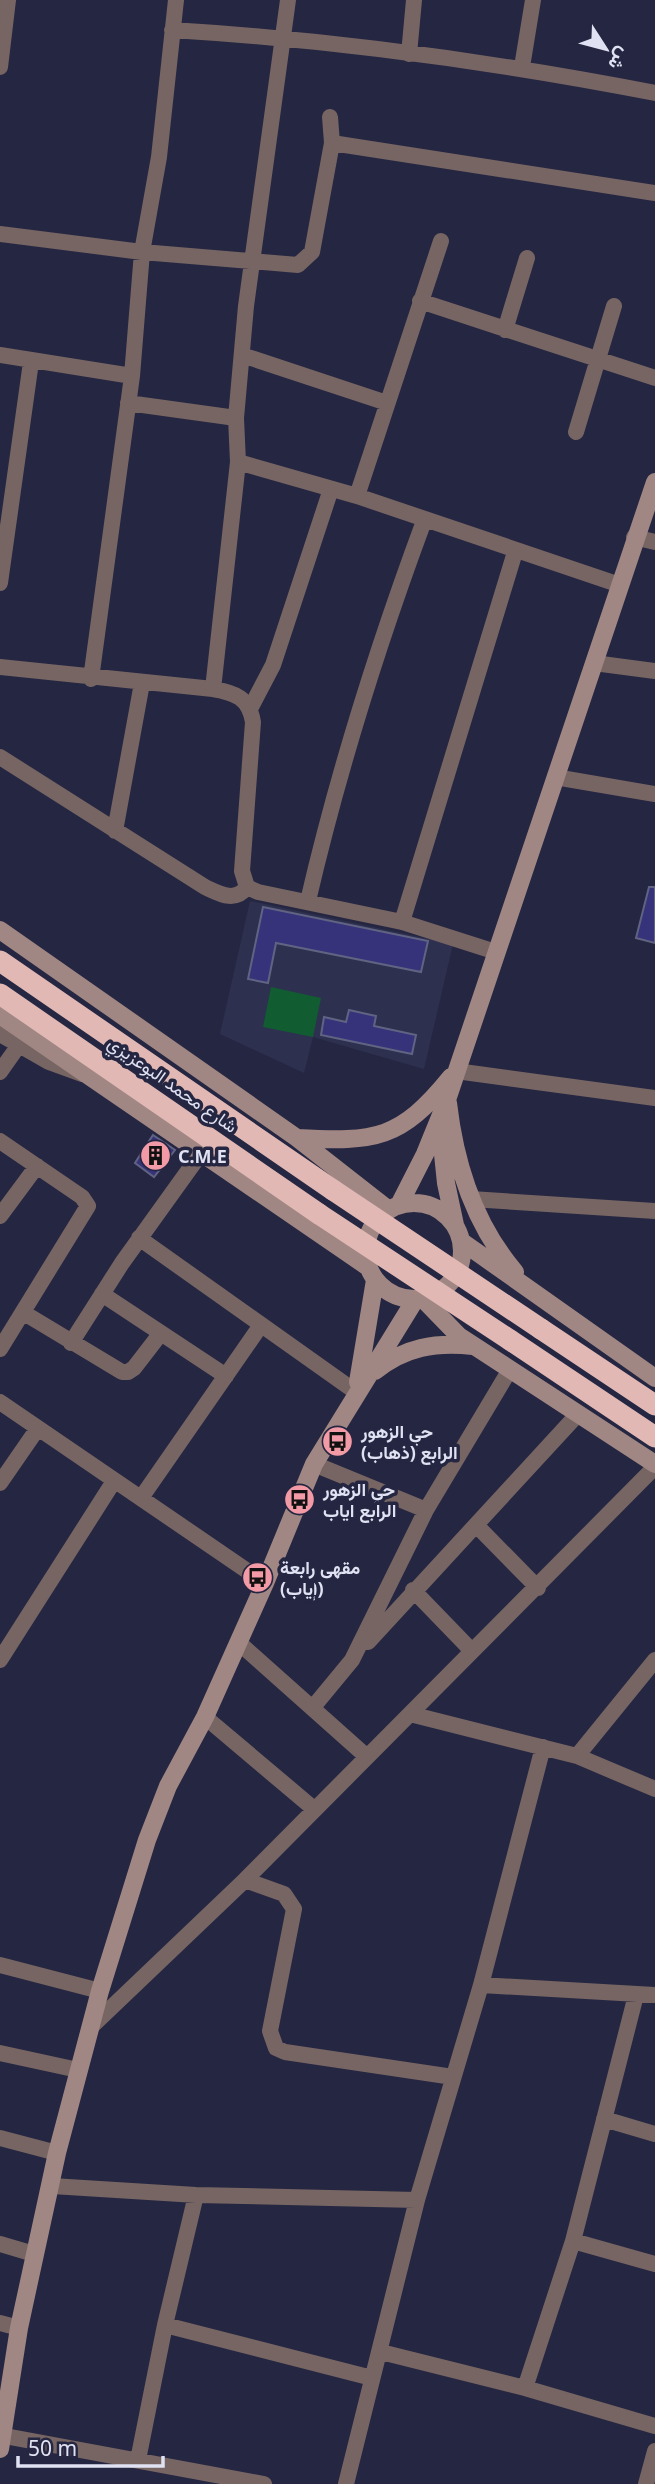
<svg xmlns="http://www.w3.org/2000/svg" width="655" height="2484" font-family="'Noto Sans',Vazirmatn,sans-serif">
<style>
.built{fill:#2e304f}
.green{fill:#125c32}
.building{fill:#36337b;stroke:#606381;stroke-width:2}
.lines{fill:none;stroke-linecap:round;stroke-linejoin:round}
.street{stroke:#766563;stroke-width:16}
.secondary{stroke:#a18784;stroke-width:18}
.highway{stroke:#e1b8b4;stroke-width:21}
.highway-bridge{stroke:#e1b8b4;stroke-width:21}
.labels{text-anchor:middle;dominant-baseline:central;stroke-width:7;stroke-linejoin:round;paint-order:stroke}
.street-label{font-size:18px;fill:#e0e2f3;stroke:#252641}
.poi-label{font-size:18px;font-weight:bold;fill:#e0e2f3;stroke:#252641;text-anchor:start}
</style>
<rect width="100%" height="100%" fill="#252641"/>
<path class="built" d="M250,901L453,944L424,1069L313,1037L304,1073L220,1034Z"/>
<path class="green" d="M271,987L321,998L313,1037L263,1027Z"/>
<path class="building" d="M649,887H655V943L636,938Z
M263,907L428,941L421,972L276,943L268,983L248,979Z
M349,1010L376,1016L374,1026L416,1035L412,1054L321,1035L324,1017L346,1022Z
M153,1135L175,1150L154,1177L135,1163Z"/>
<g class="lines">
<path class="street" d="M172,30C334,40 495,62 655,93
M409,54L414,0
M0,67L8,0
M522,67L533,0
M332,143L655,193
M0,234L142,252L298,265L312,252L332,143L330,117
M420,301L655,378
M505,330L527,258
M0,355L132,376
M242,355L387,403
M128,403L236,418
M576,432L614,306
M238,462L357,496L620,585
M357,496L441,241
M634,537L655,542
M0,583L31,362
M594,663L655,671
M0,667L213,689C236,693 249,698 253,722L242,871L247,887L258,892L402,922L496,952
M91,679L132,376L142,252L159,157L176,0
M213,689L238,462L236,418L246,306L288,0
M251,707L273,665L331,489
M0,757L205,887C220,894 235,903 247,887
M555,777L655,794
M115,831L142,683
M308,901C338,772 378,645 424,521
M402,922L515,552
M0,1034L49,1062L82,1074
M456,1071L655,1098
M0,1072L19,1045
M0,1141L82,1197L88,1206L0,1349
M471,1199L655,1211
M0,1216L37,1166
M139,1238L356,1392
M102,1294L226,1376
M24,1313L122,1372H128L134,1368L161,1333
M71,1343L122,1263L201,1153
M0,1402L265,1583
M314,1464L426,1510
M0,1483L38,1428
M141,1498L261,1325
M477,1526L538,1588
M413,1590L472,1651
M238,1642L366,1756
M368,1642L578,1414
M0,1660L114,1481
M655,1660L577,1756L655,1789
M314,1706L352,1660L426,1510L509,1371
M410,1714L577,1756
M205,1717L314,1809
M245,1880L284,1894L294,1909L270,2031L276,2048L285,2052L453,2077
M0,1965L100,1991
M481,1985L655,1995
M92,2026L245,1880L655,1467
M0,2053L78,2070
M604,2119L655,2134
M0,2138L57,2153
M52,2186L196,2195L417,2200
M573,2241L655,2264
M0,2244L34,2254
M0,2323L19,2328
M165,2325L372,2378
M381,2352L525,2388L655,2426
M525,2388L573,2241L636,1995
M0,2435L264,2484
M138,2460L165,2325L196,2195
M346,2484L417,2200L481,1985L543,1747
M646,2484L655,2451"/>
<path class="secondary" d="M0,930L297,1138L389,1210
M0,1015L368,1267
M448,1103C455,1164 474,1224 515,1272
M440,1125L446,1183L455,1225
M297,1138C376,1142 400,1140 451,1077
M366 1251a48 48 0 1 1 96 0a48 48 0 1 1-96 0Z
M399,1205L425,1154L447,1100L655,482
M461,1241L655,1378
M423,1299L459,1336L655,1464
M375,1371C405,1347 435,1342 473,1346
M358,1382L375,1280
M0,2449L19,2328L57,2153L100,1991L147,1840L168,1786L205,1717L265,1583L314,1464L415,1300"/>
<path class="highway" d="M0,961L333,1190
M0,994L319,1214
M541,1329L655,1405
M510,1340L655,1437"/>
<path class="highway-bridge" d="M333,1190L541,1329
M319,1214L510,1340"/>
</g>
<defs>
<symbol id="building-disc" viewBox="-11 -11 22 22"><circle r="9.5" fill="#f39aa7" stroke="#252641"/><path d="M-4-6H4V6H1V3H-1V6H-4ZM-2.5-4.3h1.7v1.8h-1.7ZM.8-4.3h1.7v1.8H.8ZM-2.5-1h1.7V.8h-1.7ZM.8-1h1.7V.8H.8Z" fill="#111"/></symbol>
<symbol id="bus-disc" viewBox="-11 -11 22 22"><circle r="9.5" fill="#f39aa7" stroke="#252641"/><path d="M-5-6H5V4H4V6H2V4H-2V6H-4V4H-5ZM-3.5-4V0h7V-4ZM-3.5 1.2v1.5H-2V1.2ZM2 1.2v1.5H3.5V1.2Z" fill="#111"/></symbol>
</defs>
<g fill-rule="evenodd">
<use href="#building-disc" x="138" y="1138" width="35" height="35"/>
<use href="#bus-disc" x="320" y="1424" width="35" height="35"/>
<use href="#bus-disc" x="282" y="1482" width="35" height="35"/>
<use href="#bus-disc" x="240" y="1560" width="35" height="35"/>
</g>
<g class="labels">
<g class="street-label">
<text transform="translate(173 1084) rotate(35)">شارع محمد البوعزيزي</text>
</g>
<g class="poi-label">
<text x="178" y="1156">C.M.E</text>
<text x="361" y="1431">حي الزهور<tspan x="361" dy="21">الرابع (ذهاب)</tspan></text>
<text x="323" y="1489">حي الزهور<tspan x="323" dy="21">الرابع اياب</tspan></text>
<text x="280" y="1567">مقهى رابعة<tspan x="280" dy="21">(إياب)</tspan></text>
</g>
</g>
<g transform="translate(606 49) rotate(126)" stroke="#252641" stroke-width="5" paint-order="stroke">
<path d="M0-5L12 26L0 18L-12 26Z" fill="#e0e2f3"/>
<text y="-10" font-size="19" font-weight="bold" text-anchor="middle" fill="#e0e2f3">ش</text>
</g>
<path d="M18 2456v10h145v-10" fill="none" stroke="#e0e2f3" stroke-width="3.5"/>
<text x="28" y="2456" font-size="21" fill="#e0e2f3" stroke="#252641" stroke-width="5" paint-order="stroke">50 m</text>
</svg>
